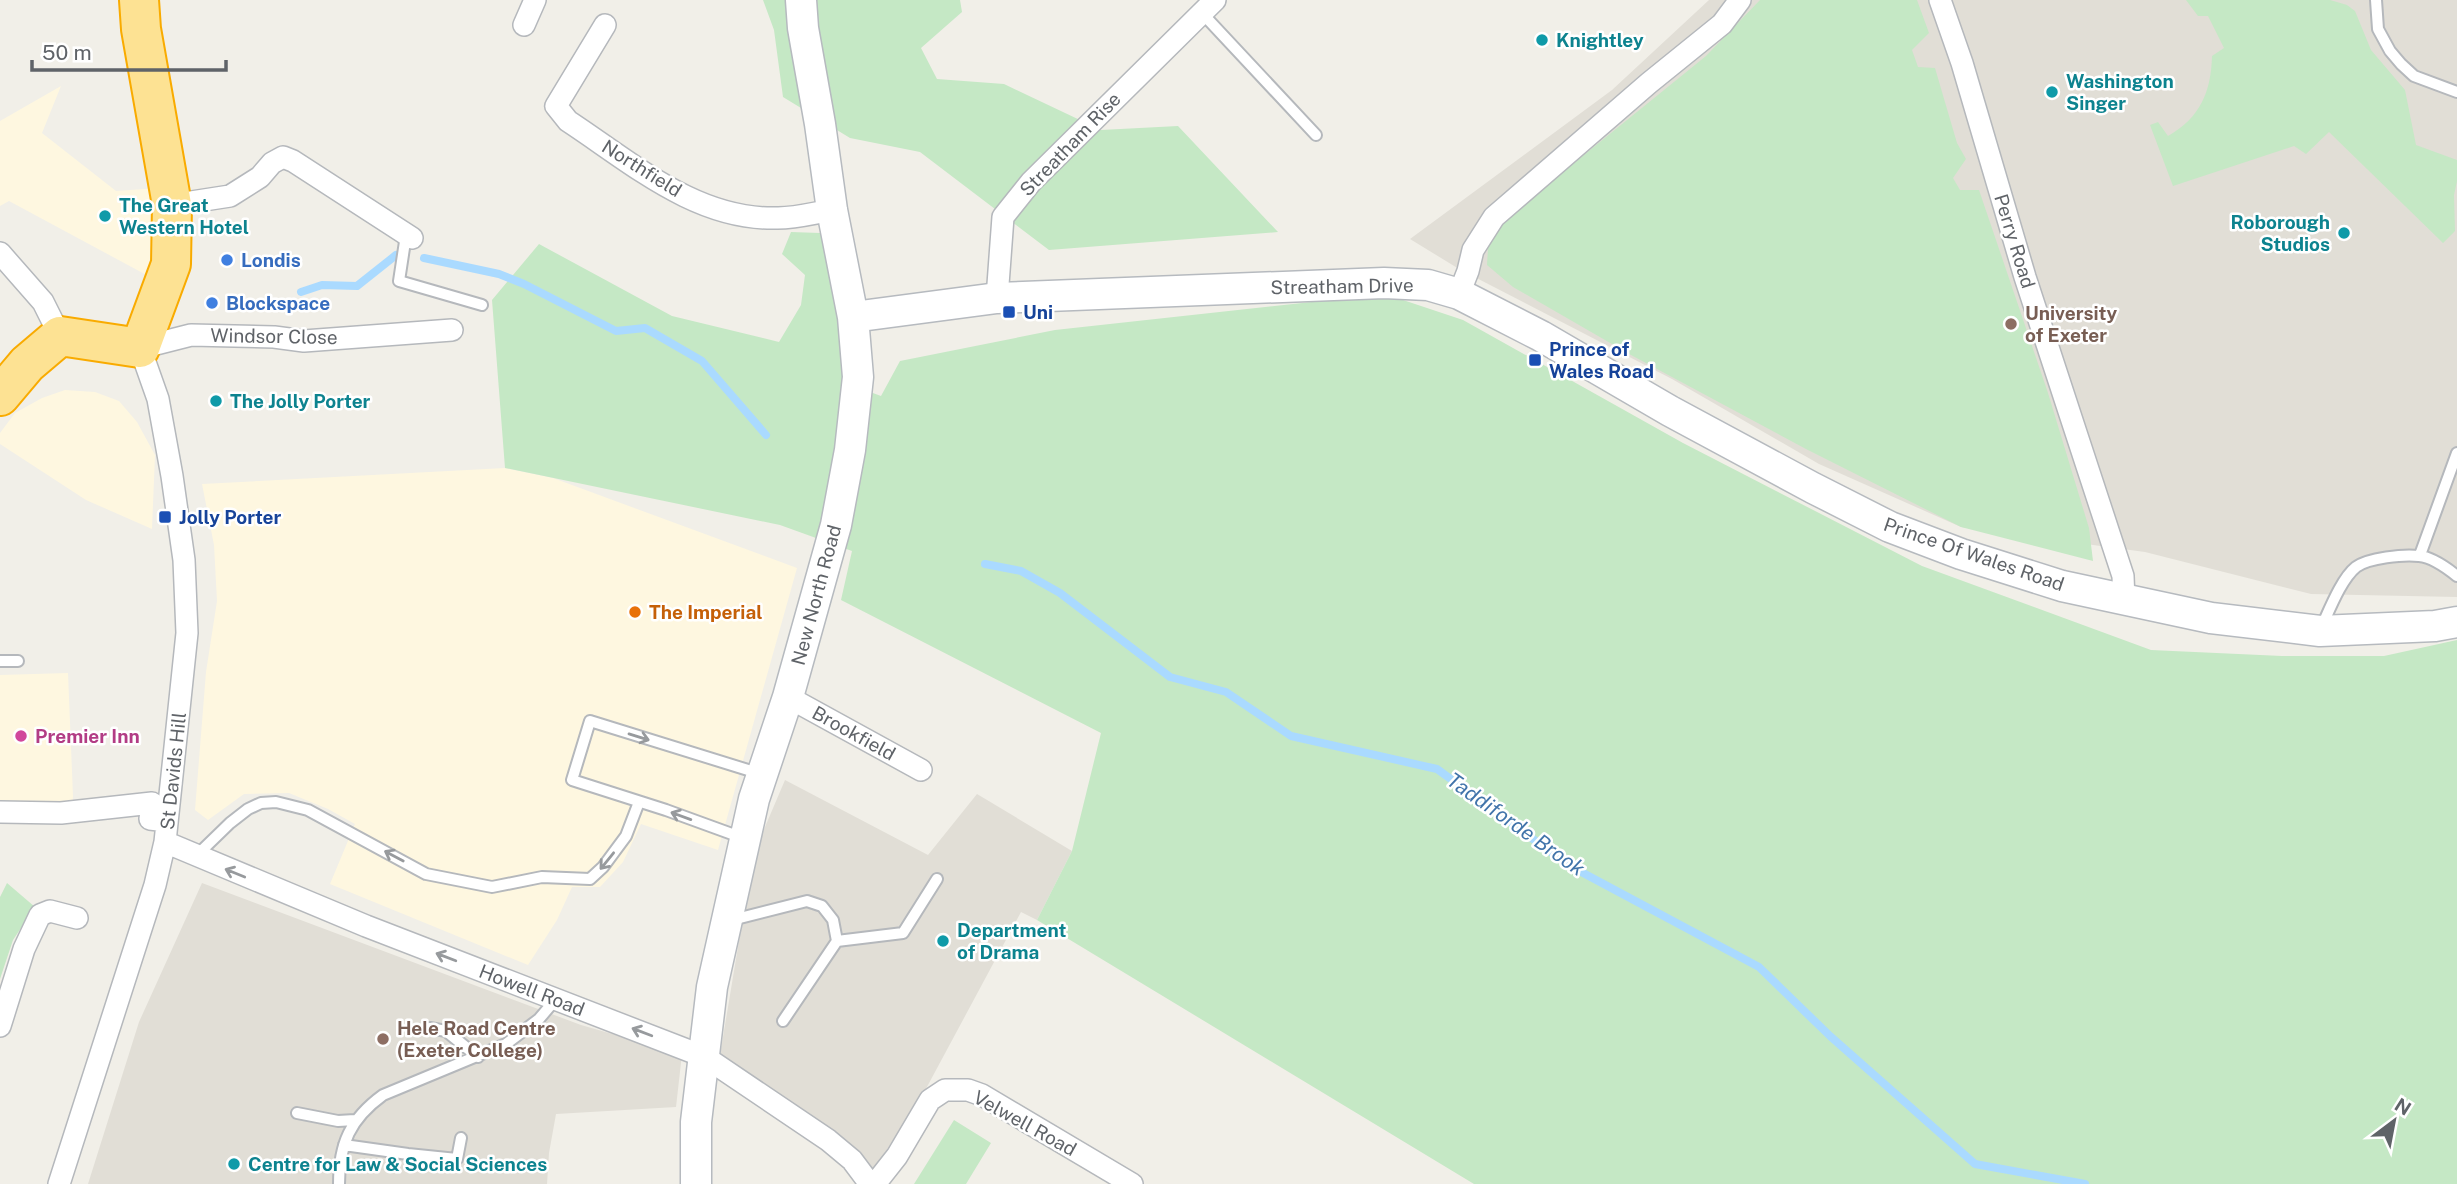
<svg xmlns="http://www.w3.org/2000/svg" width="2457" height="1184" font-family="'Public Sans',sans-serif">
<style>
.commercial{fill:#fef7e0}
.education{fill:#e1ded6}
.green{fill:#c5e8c5}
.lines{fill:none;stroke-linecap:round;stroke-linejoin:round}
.stream{stroke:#aadaff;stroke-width:8}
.lane-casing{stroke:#b5b8bc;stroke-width:14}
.street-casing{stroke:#b5b8bc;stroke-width:24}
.secondary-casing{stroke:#b6babf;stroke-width:33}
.highway-casing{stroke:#f9ab00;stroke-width:42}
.lane{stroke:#fff;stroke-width:10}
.street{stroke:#fff;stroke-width:21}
.secondary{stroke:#fff;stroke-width:30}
.highway{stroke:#fde293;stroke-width:38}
.oneway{stroke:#979a9d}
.culture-dot{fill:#0f9aa8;stroke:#fff;stroke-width:2.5}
.shop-dot{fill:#3f7fe0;stroke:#fff;stroke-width:2.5}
.transit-dot{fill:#1a4fb4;stroke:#fff;stroke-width:2.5}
.education-dot{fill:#8d6e63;stroke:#fff;stroke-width:2.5}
.food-dot{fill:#e8710a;stroke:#fff;stroke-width:2.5}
.hotel-dot{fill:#d1479c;stroke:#fff;stroke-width:2.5}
.labels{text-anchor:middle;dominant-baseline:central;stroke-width:5;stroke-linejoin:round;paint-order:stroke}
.culture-label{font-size:19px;font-weight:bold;fill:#0d838f;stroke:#fff;text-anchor:start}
.street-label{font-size:19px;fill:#5f6368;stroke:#fff}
.shop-label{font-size:19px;font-weight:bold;fill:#366cbe;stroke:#fff;text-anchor:start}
.transit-label{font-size:19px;font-weight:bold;fill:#164399;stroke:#fff;text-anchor:start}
.education-label{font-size:19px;font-weight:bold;fill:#785e54;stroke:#fff;text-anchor:start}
.food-label{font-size:19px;font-weight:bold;fill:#c56008;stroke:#fff;text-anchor:start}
.hotel-label{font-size:19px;font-weight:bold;fill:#b23c85;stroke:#fff;text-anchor:start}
.water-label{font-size:21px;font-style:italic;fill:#4174aa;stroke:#fff}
</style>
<rect width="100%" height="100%" fill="#f1efe8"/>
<path class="commercial" d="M61,86L42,133L116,191L159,188L152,278L9,201L0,206V121Z
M65,390L95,392L119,401L137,422L155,455L152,529L86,500L0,444V433L15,413L42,398Z
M505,468L553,478L797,568L718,850L641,824L623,862L600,887H572L557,920L528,965L330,884L355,824L328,809L289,793L244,794L208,820L195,810L206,672L217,601L214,545L202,484Z
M68,673L73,796L72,814L0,816V675Z"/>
<path class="education" d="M1709,0H2457V597L2311,594L2145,552L1961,527L1819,464L1672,379L1459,269L1410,239L1612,90Z
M785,780L928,855L977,794L1072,851L1037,920L1021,912L921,1098L874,1169L720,1055L745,905L759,841Z
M202,883L581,1025L682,1054L676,1107L556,1114L549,1153L547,1184H88L139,1022Z"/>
<path class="green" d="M763,0H960L962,12L921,48L937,79L1004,84L1101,130L1178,126L1278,232L1049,250L920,152L850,138L783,97L774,30Z
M1760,0H1917L1929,33L1912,50L1918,67L1935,68L1957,143L1966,159L1953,178L1960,190H1979L2048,393L2089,528L2093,561L1961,527L1806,449L1631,355L1513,287L1487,265L1489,232L1706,56Z
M2186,0H2330L2347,5L2355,11L2371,50L2405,90L2416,145L2457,160V181L2454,195L2455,231L2443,243L2329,132L2306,154L2294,146L2173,186L2150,125L2158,122L2168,136C2200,118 2211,92 2212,56L2224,48L2208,16H2198Z
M791,232L820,233L834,265L843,325V382L881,396L900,361L1055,330L1385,294L1463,320L1683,443L1922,566L2151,650L2282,656H2384L2457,640V1184H1474L1037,920L1072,851L1101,733L841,600L852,551L780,525L505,468L492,300L539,244L672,316L779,342L801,305L805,275L782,254Z
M7,883L35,907L13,940L0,979V897Z
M954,1120L991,1143L966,1184H914Z"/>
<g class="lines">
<path class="stream" d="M424,258L499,274L524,284L616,331L645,328L702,361L766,435
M301,292L322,285L357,286L396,255
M985,564L1021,571L1060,593L1170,677L1226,692L1291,736L1437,769L1570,866L1759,967L1830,1036L1975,1164L2085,1184"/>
<defs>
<path id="lane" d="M2376,0L2378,29L2390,51L2401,64L2414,76L2457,92
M1202,13L1316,135
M406,235L399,281L482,305
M2420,555L2457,453
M2321,628C2329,611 2341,579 2356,567C2368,558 2404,554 2419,556C2432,557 2447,568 2457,576
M0,661H18
M743,838L666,810L572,780L590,721L761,774
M196,856L230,823L248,809L261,803L276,802L308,810L426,874L492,887L542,877L590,879L603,867L626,836L639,802
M732,920L807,901L822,906L833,920L837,941L903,933L937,879
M783,1021L837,941
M430,1028L446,1031L478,1057
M297,1113L338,1121L355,1120
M344,1145L408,1154L457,1159L461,1138
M339,1184C339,1144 350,1119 383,1095L506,1044L539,1019L556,999"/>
<path id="street" d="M1940,0L1962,63L2025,277L2123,576L2124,601
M524,25L535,0
M605,25L556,106L568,121C632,163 697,221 778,218C796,218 814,213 832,210
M172,205L230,196L260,177L272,163L283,157L293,161L412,238
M0,253L43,302L60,336
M1459,294L1468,271L1473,250L1494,217L1649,83L1722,24L1740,0
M997,298L1003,217L1031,182L1215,0
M788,697L921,770
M0,812L61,813L152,803L150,819L167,821
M165,842L366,926L705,1057L828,1140L852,1160L870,1184
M0,1026L24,949L40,915L50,911L77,918
M59,1184L155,885L165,842L187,633L184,560L172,476L158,399L140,348L191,335L274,337L304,341L452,330
M875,1184L897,1156L930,1100L945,1090H968L982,1095L1132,1184"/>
<path id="secondary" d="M853,317L997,298L1384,283L1428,285L1459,294L1541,336L1670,411L1813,488L1890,527L1961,554L2062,586L2211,618L2320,631L2435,626L2457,622
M696,1184V1122L712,987L754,799L788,697L836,525L850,450L858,377L853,317L832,210L820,124L803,28L801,0"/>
<path id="highway" d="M0,396L27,364L60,336L140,348L171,264L172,205L141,29L139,0"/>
</defs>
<use href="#lane" class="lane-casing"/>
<use href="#street" class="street-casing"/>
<use href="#secondary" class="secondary-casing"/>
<use href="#highway" class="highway-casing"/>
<use href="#lane" class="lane"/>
<use href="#street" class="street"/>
<use href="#secondary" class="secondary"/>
<use href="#highway" class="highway"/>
</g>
<defs><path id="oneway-shaft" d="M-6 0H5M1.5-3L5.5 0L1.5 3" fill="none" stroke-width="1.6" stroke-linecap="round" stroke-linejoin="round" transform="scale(1.75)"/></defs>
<g class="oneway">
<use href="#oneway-shaft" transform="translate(639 737) rotate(17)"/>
<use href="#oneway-shaft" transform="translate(681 816) rotate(-160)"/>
<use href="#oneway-shaft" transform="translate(394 856) rotate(-152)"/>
<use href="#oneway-shaft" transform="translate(607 861) rotate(129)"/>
<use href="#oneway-shaft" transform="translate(235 873) rotate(-158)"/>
<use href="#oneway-shaft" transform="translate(446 957) rotate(-159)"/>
<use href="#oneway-shaft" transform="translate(642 1032) rotate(-159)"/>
</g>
<g class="culture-dot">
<circle cx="1542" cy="40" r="7"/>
<circle cx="2052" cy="92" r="7"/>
<circle cx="105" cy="216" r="7"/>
<circle cx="2344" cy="233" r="7"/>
<circle cx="216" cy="401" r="7"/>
<circle cx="943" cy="941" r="7"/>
<circle cx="234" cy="1164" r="7"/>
</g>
<g class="shop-dot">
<circle cx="227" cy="260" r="7"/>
<circle cx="212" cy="303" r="7"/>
</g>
<g class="transit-dot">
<rect x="1002" y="305" width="14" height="14" rx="3.5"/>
<rect x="1528" y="353" width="14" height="14" rx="3.5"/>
<rect x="158" y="510" width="14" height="14" rx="3.5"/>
</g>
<g class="education-dot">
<circle cx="2011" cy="324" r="7"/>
<circle cx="383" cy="1039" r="7"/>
</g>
<circle class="food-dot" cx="635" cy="612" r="7"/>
<circle class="hotel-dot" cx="21" cy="736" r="7"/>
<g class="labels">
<g class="culture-label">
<text x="1556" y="40">Knightley</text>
<text x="2066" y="81">Washington<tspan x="2066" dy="22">Singer</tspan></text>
<text x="119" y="205">The Great<tspan x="119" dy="22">Western Hotel</tspan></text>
<text x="2330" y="222" text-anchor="end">Roborough<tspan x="2330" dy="22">Studios</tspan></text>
<text x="230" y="401">The Jolly Porter</text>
<text x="957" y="930">Department<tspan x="957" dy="22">of Drama</tspan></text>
<text x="248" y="1164">Centre for Law &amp; Social Sciences</text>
</g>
<g class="street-label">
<text transform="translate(1070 144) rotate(-46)">Streatham Rise</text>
<text transform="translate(642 168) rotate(32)">Northfield</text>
<text transform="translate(2015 241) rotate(73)">Perry Road</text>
<text transform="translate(1342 286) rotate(-1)">Streatham Drive</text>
<text transform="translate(274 336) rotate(1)">Windsor Close</text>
<text transform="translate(1974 554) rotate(19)">Prince Of Wales Road</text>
<text transform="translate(816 595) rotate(-75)">New North Road</text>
<text transform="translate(854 733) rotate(29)">Brookfield</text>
<text transform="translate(173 771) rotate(-84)">St Davids Hill</text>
<text transform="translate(532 990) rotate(21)">Howell Road</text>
<text transform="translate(1025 1123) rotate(29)">Velwell Road</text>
</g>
<g class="shop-label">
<text x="241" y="260">Londis</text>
<text x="226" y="303">Blockspace</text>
</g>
<g class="transit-label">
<text x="1023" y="312">Uni</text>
<text x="1549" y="349">Prince of<tspan x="1549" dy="22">Wales Road</tspan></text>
<text x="179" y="517">Jolly Porter</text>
</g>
<g class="education-label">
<text x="2025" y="313">University<tspan x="2025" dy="22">of Exeter</tspan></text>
<text x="397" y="1028">Hele Road Centre<tspan x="397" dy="22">(Exeter College)</tspan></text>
</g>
<g class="food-label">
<text x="649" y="612">The Imperial</text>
</g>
<g class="hotel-label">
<text x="35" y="736">Premier Inn</text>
</g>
<g class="water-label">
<text transform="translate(1516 824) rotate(35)">Taddiforde Brook</text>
</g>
</g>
<g transform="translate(2394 1121) rotate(32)" stroke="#ffffff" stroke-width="5" paint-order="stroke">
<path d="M0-5L12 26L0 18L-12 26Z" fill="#5f6368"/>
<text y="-10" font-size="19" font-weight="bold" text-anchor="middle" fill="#5f6368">N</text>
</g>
<path d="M32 60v10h194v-10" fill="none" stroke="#5f6368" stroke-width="3.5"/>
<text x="42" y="60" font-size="21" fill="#5f6368" stroke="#ffffff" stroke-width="5" paint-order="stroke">50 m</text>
</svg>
